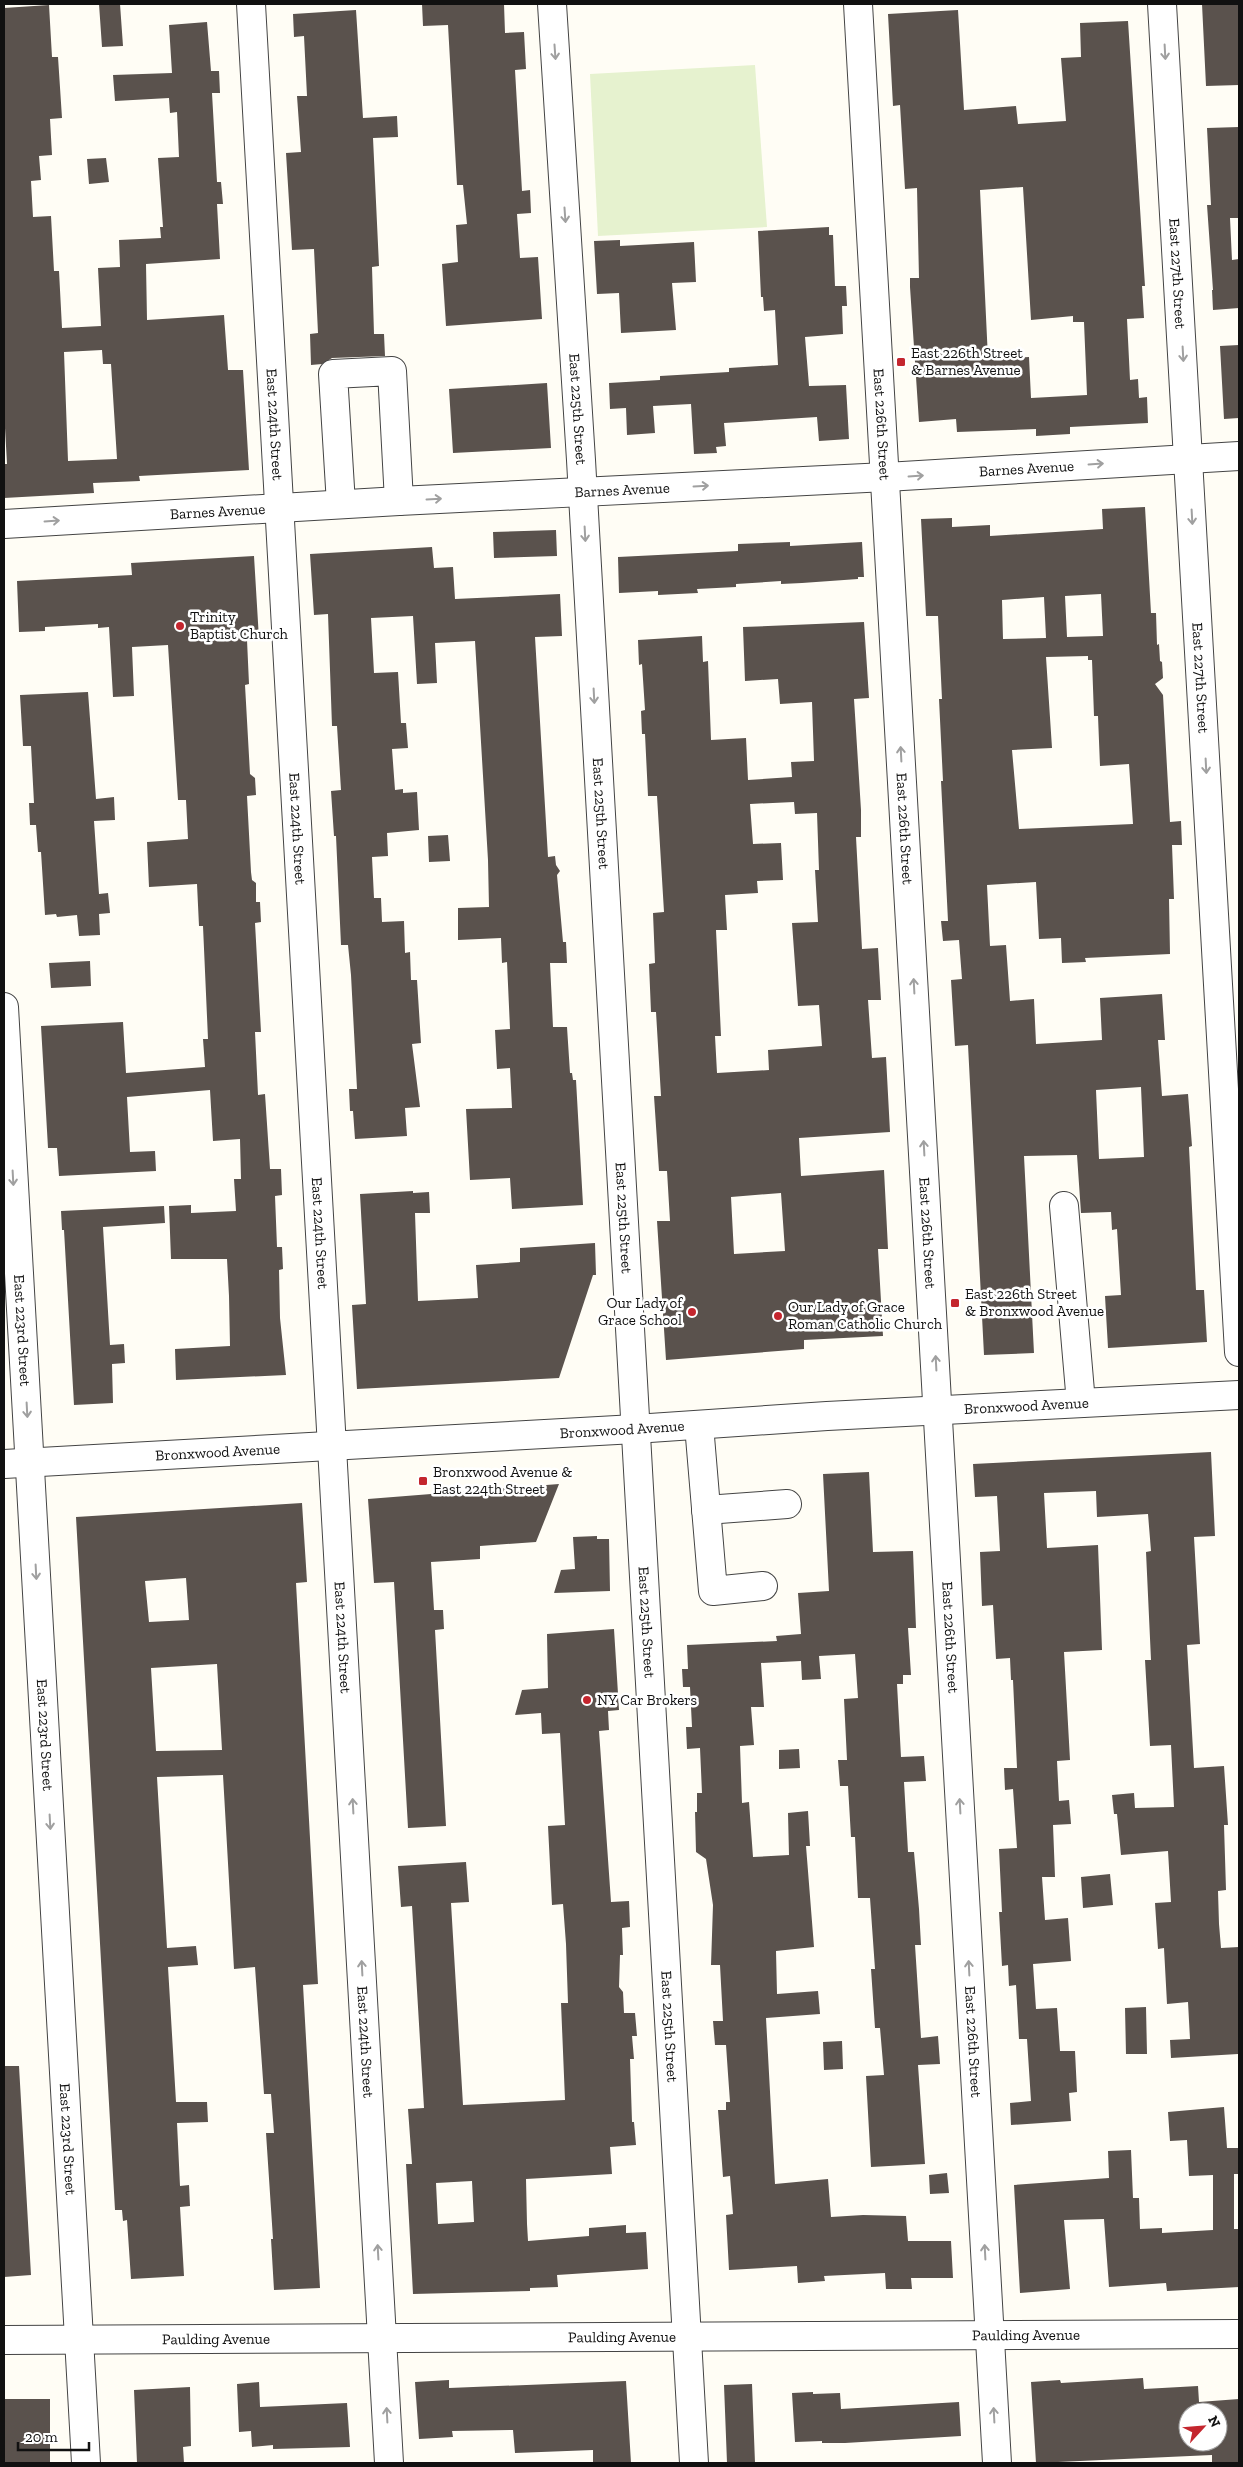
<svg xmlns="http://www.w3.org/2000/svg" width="1243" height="2467" font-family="'Zilla Slab',serif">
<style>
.pitch{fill:#e6f2cf}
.building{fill:#5a524d;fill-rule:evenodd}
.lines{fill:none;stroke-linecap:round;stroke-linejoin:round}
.minor-casing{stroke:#444;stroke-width:30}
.minor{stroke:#fff;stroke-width:28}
.oneway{stroke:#a0a0a0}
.poi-dot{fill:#c4262e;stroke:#fff;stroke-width:2}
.labels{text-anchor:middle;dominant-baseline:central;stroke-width:5;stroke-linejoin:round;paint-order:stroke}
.street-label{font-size:15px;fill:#111;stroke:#fff}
.poi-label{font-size:15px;fill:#111;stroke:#fff;text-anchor:start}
</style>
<rect width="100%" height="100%" fill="#fffdf5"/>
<path class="pitch" d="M755,65L767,227L598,236L590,74Z"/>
<path class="building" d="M99,4H120L123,46L102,47Z
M422,4H504L505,33L524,32L526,69L515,70L522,191L530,190L531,213L517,214L520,258L538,257L542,319L446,326L442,264L458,262L456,225L467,224L463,185H457L448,25L423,26Z
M1202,4H1239V85L1206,86Z
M49,5L52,57H58L62,118L50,119L52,155L39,156L41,180L31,181L33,217L51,216L54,271H59L62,328L101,326L98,268L120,267L119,240L161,238L160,227H163L158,158L179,157L177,112L170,113L169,98L115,101L113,75L172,73L169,25L207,22L211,71H219L220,93H212L217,182H221L223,204H217L220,259L146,264L147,320L224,315L228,370H243L249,470L139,476L140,481L93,483L94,493L4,498V464H7L4,410V8ZM102,350L103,364H111L117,459L68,461L64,352Z
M356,10L363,118L397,116L398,137L373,138L379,266L372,267L374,334H384L385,356L332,358L322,364L311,365L310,334L318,333L314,249L292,250L286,153L301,152L297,96H307L304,36L294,37L293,14Z
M958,10L964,110L1016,106L1018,124L1066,121L1061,58L1081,57L1080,23L1128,21L1145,286H1142L1144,318L1127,319L1130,380L1138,379L1139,398L1147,397L1148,423L1070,427V434L1036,436V429L957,432L956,419L919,422L910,287V278H919L917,188L905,189L900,105L893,106L888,14ZM1023,187L1031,320L1073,316V322H1084L1087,395L1031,398L1029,357L988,359L980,190Z
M1239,127V218H1230L1232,260L1239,259V308L1213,310L1212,290H1213L1207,205H1211L1207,128Z
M106,158L109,182L89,184L87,159Z
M829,227V235H833L835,286H846L847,306H842L843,334L805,337L809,386L846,385L849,439L819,441L817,417L724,423L726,446L716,447L717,453L694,454L691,404L653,406L655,433L627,435L626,408L610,409L609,383L660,380V376L729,372V368L778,365L775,310L764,311L763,297H761L758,231Z
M620,240V246L694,242L696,282L672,283L676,330L621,333L619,293L597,294L594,241Z
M1239,345V418L1224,419L1220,346Z
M547,383L551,448L453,453L449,389Z
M1145,507L1151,613H1156L1157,645L1159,644L1160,661L1162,662L1163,678L1155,684L1163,695L1170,822L1181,821L1182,845H1172L1174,899H1169L1170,954L1085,958L1086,962L1062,963L1061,938L1039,939L1036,882L987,885L990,946L1006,945L1010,1001L1034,999L1036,1044L1102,1040L1100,998L1162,994L1165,1040H1158L1162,1096L1188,1094L1192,1146L1189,1147L1196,1290H1204L1207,1342L1108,1348L1105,1296L1121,1295L1117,1229L1112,1230L1111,1212L1081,1213L1077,1155L1024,1156L1034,1353L984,1355L968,1045L955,1046L951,980L962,979L959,940L943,941L941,921H948L941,781H943L939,699H942L938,616H926L921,519L952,518V527L990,525V536L1103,529L1102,509ZM1101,594L1103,636L1067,637L1065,596ZM1044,597L1046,638L1003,639L1002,600ZM1088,656V660H1092L1094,716H1098L1100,766L1129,764L1133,824L1019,829L1012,750L1052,748L1046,657ZM1141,1087L1144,1157L1099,1159L1096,1090Z
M556,530L557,556L494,558L493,532Z
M790,542V546L862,542L864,577H858V579L802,583L781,584V581L736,584V587L697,589L698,593L658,595V591L619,593L618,557L738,551V544Z
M432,547L434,568L453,567L455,599L560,594L562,636L535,637L548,857L555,856L556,865L560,871L557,875L563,942H566L567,963H550L553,1027H567L570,1073H572L573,1080H576L583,1205L512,1209L510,1178L470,1180L466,1109L512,1108L510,1068L497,1069L495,1030L510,1029L507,962L502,963L501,938L458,940V908L489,907L488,860L475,641L435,643L437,683L417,684L413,616L371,618L374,673L398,672L401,723H406L408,748L392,749L395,790L403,789V793L417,792L419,830L387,833L388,856L372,857L374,898H381L382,922L404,921L405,953L410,952L411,980H417L421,1043L412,1044L420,1107L405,1108L407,1136L355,1139L353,1111H350L349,1089H357L351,975L348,945H341L336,836H334L331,791L341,790L337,726H332L328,614L314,615L310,554Z
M254,556L259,639L247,640L249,684L245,685L250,774L255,778L256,795L247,796L251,872L252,880L256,883V902H260L261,922L255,923L261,1032H255L258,1095L265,1094L270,1169H281L282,1195L275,1196L277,1247H282L283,1269L279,1270L280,1318L286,1375L176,1380L175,1349L230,1346L229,1296L227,1259H171L169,1206L191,1205V1213L236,1211L234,1179H241L240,1139L213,1141L210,1090L127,1097L130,1152L155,1151L156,1171L59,1176L57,1148H48L41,1026L123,1022L126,1073L205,1067L203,1039H208L203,926H199L197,884L149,887L147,842L188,839L186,800H178L168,645L132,647L134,696L113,697L109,627L98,628V624L45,627V631L19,632L17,581L132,575L131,563Z
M864,622L869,698L854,699L861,810V837H856L862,949L878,948L881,1000H868L872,1058L886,1057L890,1132L799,1138L801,1176L884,1170L888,1249H878L883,1336L804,1340V1349L666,1360L657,1221H670L667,1171H659L654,1096H661L656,1012H651L649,964L655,963L653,913L664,912L657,796H648L645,734H642L641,711L645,710L642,664L639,665L638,640L702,636L703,662L708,661L711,740L746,738L748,780L792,777L791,762L814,761L812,702L780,704L778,679L745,681L743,627ZM794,802L795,814L817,813L819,870H815L818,922L792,923L798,1006L819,1005L822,1046L768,1050L769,1070L717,1073L715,1036H721L716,930H727L725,895L758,893L757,881L783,880L781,843L753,844L750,804ZM781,1193L785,1251L734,1254L731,1197Z
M88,692L96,799L114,797L115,820L94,821L99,894L108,893L110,913L99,914L100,935L79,936L77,915L57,917L56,914L45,915L41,852H38L36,825H30L29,803H34L31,746H23L20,695Z
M448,835L450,861L429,862L428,836Z
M90,961L91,986L51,988L49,963Z
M413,1191V1193L429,1192L430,1213H415L418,1301L478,1298L476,1265L520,1262V1248L595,1243L596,1275H593L559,1378L357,1389L352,1305L366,1304L360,1194Z
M164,1206L165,1223L103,1227L110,1345L124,1344L125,1363L112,1364L113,1403L74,1405L64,1230H62L61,1211Z
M1211,1452L1215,1536L1194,1537L1200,1644L1187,1645L1194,1768L1224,1766L1228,1825H1224L1226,1890L1218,1891L1219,1924L1221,1948L1239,1947L1238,2054L1171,2058L1170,2040L1190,2039L1188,2002L1167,2004L1164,1948L1158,1949L1155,1903L1171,1902L1168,1851L1121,1855L1117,1814H1114L1112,1795L1134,1793L1135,1808L1174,1807L1171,1745L1150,1746L1145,1660H1151L1146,1552L1151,1551L1148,1514L1097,1517L1096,1491L1044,1493L1047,1548L1098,1545L1102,1650L1064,1652L1070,1760L1057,1761L1059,1801L1069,1800L1071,1824L1053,1825L1055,1877H1042L1045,1920L1068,1918L1071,1961L1033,1964L1036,2009L1057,2008L1060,2051H1075L1077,2092L1069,2093L1071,2121L1011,2125L1010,2103L1031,2101L1027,2039H1019L1016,1985L1009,1986L1008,1965L1002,1966L999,1912H1002L999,1849L1017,1848L1013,1789L1005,1790L1004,1768H1017L1013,1680H1011L1010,1658L996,1659L993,1605L982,1606L980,1552L1000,1551L997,1496L975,1497L973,1464Z
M869,1472L873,1552L913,1551L916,1628H908L911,1675H903V1684H897L901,1757L924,1756L926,1781L904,1782L908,1852H914L919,1909L921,1945H915L921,2038L938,2036L940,2064L918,2065L925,2164L871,2167L866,2076L884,2075L880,2028H875L871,1969H875L870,1898H858L855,1837H851L848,1786H840L838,1760H847L844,1699L858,1698L855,1654L819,1656L821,1679L802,1680L801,1661L761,1663L764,1707H751L754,1745L740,1746L742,1803L749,1802L753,1857L789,1855L788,1813L808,1811L810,1846H806L814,1947L776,1951L777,1994L818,1991L820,2014L766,2018L775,2184L828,2179L831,2217L863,2215L906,2216L908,2241H951L953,2278H911L912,2289H886L885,2273L824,2276L825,2281L798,2283L797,2266L729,2270L726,2215L733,2214L730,2176L723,2177L718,2110H726V2102H730L728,2074L726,2045H715L713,2021H723L720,1965H711L713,1905L706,1859L696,1852L695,1812H697V1793H702L700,1748L687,1749L686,1727H692L690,1687H683L682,1669H688L687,1645L777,1641L776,1636L801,1634L798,1593L829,1591L823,1474Z
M559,1484L536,1542L480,1546V1559L431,1562L434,1610H443L444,1629L435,1630L446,1826L408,1828L394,1582L374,1583L368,1499Z
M302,1503L307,1582L296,1583L318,1984L303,1985L320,2288L274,2290L271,2239H273L266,2133H274L271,2094H264L255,1967L234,1969L223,1775L157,1777L167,1948L196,1946L198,1965L168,1967L176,2102H207L208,2122L177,2123L180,2186L189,2185L190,2206L180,2207L184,2276L131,2279L127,2220L123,2221L122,2210H115L76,1517ZM186,1578L189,1620L149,1622L145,1581ZM217,1664L222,1750L156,1751L151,1668Z
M597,1536V1539H609L610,1591L554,1593L561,1570L575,1569L573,1537Z
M614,1629L619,1710L608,1711L609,1730L599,1731L611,1902L629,1901L630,1927L622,1928L623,1955H620L619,1987L623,1992L624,2013H635L637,2036H632L634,2059H630L632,2122H634L636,2145L610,2147L612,2174L526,2179L527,2224L528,2241L589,2236V2228L626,2225V2233L646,2232L648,2269L557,2275L558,2287L530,2288V2291L413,2294L406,2164H412L408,2109L424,2108L412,1906L401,1907L398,1866L466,1862L469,1902L451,1903L463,2105L565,2100L561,2003H568L566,1944L563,1904L552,1905L548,1826L565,1825L560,1733L542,1734L541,1713L515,1715L522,1690L548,1688L547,1634ZM472,2181L474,2222L438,2224L436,2183Z
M799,1749L800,1768L779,1769V1750Z
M1110,1874L1113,1905L1083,1908L1081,1877Z
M1146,2007L1147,2054H1126L1125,2008Z
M842,2041L843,2069L824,2070L823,2042Z
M4,2066H19L31,2275L4,2277Z
M1224,2107L1227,2148H1238L1239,2155V2174H1234V2229H1239V2287L1167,2291L1166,2283L1109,2287L1104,2219L1064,2220L1070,2289L1020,2293L1014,2185L1109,2178L1108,2151L1131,2150L1133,2198H1139L1140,2229L1162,2228V2233L1213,2230V2175L1189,2176L1187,2140L1170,2141L1168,2112Z
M947,2173L949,2193L930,2194L929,2175Z
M1143,2378L1144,2389L1198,2386L1199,2402L1239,2399V2463H1212V2455L1036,2463L1031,2382L1060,2380L1061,2383ZM1188,2412H1218V2442H1188Z
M449,2380V2388L626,2381L631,2463H593V2450L515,2453L513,2430L452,2431L453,2437L419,2439L415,2382Z
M259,2382L260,2407L347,2403L350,2447L273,2449V2445L252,2447L251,2431L239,2432L237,2384Z
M752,2384L755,2463H727L724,2385Z
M190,2387L191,2446L183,2447L184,2463H137L134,2390Z
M813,2392V2394L840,2393L841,2409L959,2402L961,2436L845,2443H822V2441L795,2442L792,2393Z
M4,2399H50V2463H4Z"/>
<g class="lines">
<defs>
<g id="minor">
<path id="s1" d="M251,4L389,2463"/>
<path id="s2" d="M552,4L581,460L694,2463"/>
<path id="s3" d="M858,4L997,2463"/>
<path id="s4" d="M1162,4L1239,1352"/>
<path d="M341,504L333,374L392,371L399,501"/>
<path id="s5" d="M4,524L399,501L886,477L1239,456"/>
<path id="s6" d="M4,1007L86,2463"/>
<path d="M1064,1206L1081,1403"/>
<path d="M699,1425L713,1591L763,1586"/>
<path id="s7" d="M4,1464L635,1429L827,1416L1239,1395"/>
<path d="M706,1510L787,1504"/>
<path id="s8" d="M4,2340L1239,2334"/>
</g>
</defs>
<use href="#minor" class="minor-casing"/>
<use href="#minor" class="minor"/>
</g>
<defs><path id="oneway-shaft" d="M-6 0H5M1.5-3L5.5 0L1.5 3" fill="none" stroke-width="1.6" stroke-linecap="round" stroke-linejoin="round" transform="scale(1.25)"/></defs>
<g class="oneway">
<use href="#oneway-shaft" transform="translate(555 52) rotate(86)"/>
<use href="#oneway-shaft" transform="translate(1165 52) rotate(87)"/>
<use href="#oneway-shaft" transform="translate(565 215) rotate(86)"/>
<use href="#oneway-shaft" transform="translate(1183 354) rotate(87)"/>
<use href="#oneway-shaft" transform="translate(1096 464) rotate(-4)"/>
<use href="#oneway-shaft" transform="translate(916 476) rotate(-4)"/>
<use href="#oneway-shaft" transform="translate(701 486) rotate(-3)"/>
<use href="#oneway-shaft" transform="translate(434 499) rotate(-3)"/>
<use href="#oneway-shaft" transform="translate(1192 517) rotate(87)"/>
<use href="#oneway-shaft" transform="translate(52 521) rotate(-4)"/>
<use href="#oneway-shaft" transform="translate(585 534) rotate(87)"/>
<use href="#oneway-shaft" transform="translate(594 696) rotate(87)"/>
<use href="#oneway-shaft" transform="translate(901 754) rotate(-93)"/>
<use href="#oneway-shaft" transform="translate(1206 766) rotate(87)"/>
<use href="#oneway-shaft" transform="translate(914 986) rotate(-93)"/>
<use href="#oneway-shaft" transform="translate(924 1148) rotate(-93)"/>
<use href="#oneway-shaft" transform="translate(13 1178) rotate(87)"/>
<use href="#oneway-shaft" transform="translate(936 1363) rotate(-93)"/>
<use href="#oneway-shaft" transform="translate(27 1410) rotate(87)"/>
<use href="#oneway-shaft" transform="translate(36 1572) rotate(87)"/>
<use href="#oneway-shaft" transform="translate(353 1806) rotate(-93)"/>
<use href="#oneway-shaft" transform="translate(960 1806) rotate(-93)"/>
<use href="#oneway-shaft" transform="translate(50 1822) rotate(87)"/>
<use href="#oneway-shaft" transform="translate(362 1968) rotate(-93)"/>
<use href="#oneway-shaft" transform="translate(969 1968) rotate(-93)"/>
<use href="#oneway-shaft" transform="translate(378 2252) rotate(-93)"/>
<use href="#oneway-shaft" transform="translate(985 2252) rotate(-93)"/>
<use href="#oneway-shaft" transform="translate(387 2415) rotate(-93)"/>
<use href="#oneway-shaft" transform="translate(994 2415) rotate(-93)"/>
</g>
<g class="poi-dot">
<rect x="896" y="357" width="10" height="10" rx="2.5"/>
<circle cx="180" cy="626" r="5"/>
<rect x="950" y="1298" width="10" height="10" rx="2.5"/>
<circle cx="692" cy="1312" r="5"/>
<circle cx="778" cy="1316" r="5"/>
<rect x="418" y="1476" width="10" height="10" rx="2.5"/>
<circle cx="587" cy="1700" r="5"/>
</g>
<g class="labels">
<g class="street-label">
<text stroke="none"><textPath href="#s4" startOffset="270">East 227th Street</textPath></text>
<text stroke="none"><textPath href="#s2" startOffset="406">East 225th Street</textPath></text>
<text stroke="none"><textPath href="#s1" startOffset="421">East 224th Street</textPath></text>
<text stroke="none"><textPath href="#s3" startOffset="421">East 226th Street</textPath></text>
<text stroke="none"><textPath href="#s5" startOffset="1024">Barnes Avenue</textPath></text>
<text stroke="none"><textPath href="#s5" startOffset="619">Barnes Avenue</textPath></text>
<text stroke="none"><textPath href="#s5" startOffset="214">Barnes Avenue</textPath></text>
<text stroke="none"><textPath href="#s4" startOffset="675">East 227th Street</textPath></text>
<text stroke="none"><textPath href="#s2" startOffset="811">East 225th Street</textPath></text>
<text stroke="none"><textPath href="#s1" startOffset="826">East 224th Street</textPath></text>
<text stroke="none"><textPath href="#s3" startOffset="826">East 226th Street</textPath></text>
<text stroke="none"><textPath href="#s2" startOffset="1216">East 225th Street</textPath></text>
<text stroke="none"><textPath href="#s1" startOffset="1231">East 224th Street</textPath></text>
<text stroke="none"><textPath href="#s3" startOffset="1231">East 226th Street</textPath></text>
<text stroke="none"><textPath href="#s6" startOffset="324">East 223rd Street</textPath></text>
<text stroke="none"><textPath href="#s7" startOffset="1024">Bronxwood Avenue</textPath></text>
<text stroke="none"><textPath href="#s7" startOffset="619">Bronxwood Avenue</textPath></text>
<text stroke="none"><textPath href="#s7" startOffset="214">Bronxwood Avenue</textPath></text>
<text stroke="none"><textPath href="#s2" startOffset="1621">East 225th Street</textPath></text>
<text stroke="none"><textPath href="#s1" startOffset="1636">East 224th Street</textPath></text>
<text stroke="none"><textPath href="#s3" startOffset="1636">East 226th Street</textPath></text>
<text stroke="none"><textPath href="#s6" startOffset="729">East 223rd Street</textPath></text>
<text stroke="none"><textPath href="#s2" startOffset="2026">East 225th Street</textPath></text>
<text stroke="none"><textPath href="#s1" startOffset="2041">East 224th Street</textPath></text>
<text stroke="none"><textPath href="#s3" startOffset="2041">East 226th Street</textPath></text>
<text stroke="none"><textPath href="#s6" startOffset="1134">East 223rd Street</textPath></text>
<text stroke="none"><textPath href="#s8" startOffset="1022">Paulding Avenue</textPath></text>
<text stroke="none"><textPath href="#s8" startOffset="618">Paulding Avenue</textPath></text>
<text stroke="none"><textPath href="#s8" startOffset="212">Paulding Avenue</textPath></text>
</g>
<g class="poi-label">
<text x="911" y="353">East 226th Street<tspan x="911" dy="17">&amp; Barnes Avenue</tspan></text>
<text x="190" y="617">Trinity<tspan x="190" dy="17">Baptist Church</tspan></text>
<text x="965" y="1294">East 226th Street<tspan x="965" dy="17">&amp; Bronxwood Avenue</tspan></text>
<text x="682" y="1303" text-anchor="end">Our Lady of<tspan x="682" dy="17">Grace School</tspan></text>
<text x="788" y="1307">Our Lady of Grace<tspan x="788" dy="17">Roman Catholic Church</tspan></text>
<text x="433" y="1472">Bronxwood Avenue &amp;<tspan x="433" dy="17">East 224th Street</tspan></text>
<text x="597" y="1700">NY Car Brokers</text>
</g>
</g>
<rect width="1243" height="2467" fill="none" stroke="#111111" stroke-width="10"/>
<g transform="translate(1203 2427) rotate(64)"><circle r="24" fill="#ffffff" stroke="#a0a0a0"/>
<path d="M0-4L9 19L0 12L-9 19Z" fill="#c4262e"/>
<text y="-8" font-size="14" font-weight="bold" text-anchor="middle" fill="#111111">N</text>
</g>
<path d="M18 2442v8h71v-8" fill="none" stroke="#111111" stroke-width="2.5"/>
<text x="25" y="2442" font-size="15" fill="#111111" stroke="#ffffff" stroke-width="4" paint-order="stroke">20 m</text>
</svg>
